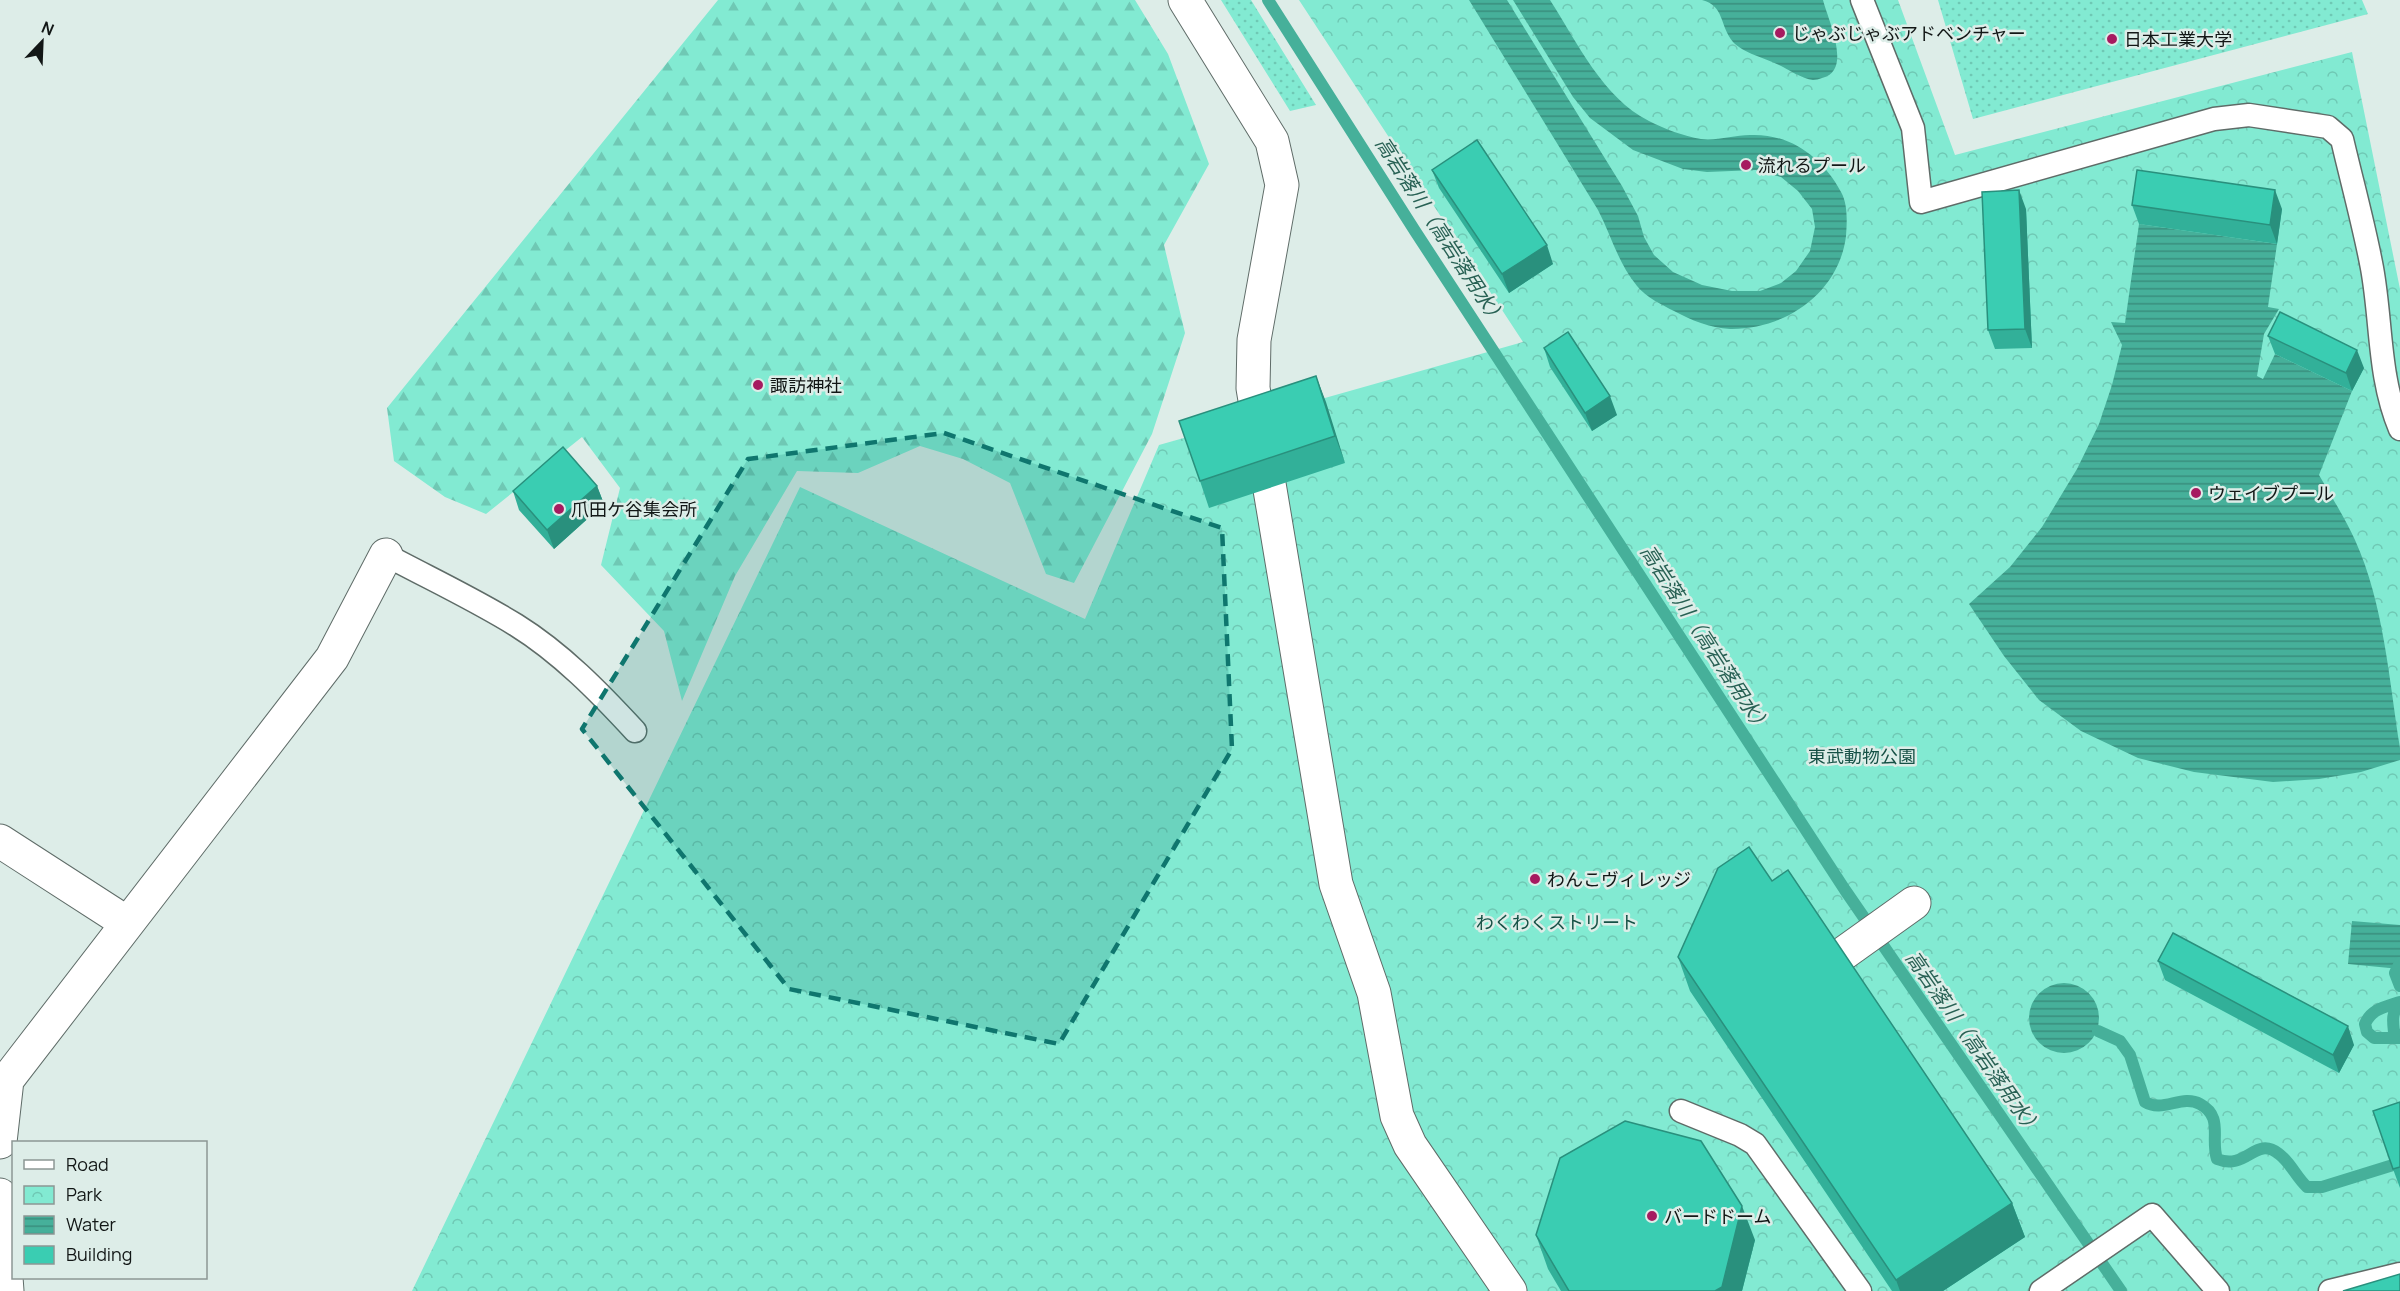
<svg xmlns="http://www.w3.org/2000/svg" width="2400" height="1291" font-family="Manrope,'Noto Sans JP',sans-serif">
<style>
.grass{fill:url(#grass-dots)}
.forest{fill:url(#forest-firs)}
.park{fill:url(#park-crowns)}
.water{fill:url(#water-rules)}
.lines{fill:none;stroke-linecap:round;stroke-linejoin:round}
.stream{stroke:#46b09a;stroke-width:12}
.service-casing{stroke:#5f6c68;stroke-width:25}
.pedestrian-casing{stroke:#5f6c68;stroke-width:35}
.minor-casing{stroke:#5f6c68;stroke-width:35}
.service{stroke:#fff;stroke-width:22}
.pedestrian{stroke:#fff;stroke-width:33}
.minor{stroke:#fff;stroke-width:33}
.wall{fill:#32b099}
.shaded-wall{fill:#29907d}
.building{fill:#3acdb2;stroke:#29907d;stroke-width:1.5}
.marked{fill:#0f766e;fill-opacity:0.2;stroke:#0f766e;stroke-width:4.5;stroke-dasharray:12 8;stroke-linejoin:round}
.poi-dot{fill:#a61b60;stroke:#ddede8;stroke-width:2}
.labels{text-anchor:middle;dominant-baseline:central;stroke-width:5;stroke-linejoin:round;paint-order:stroke}
.poi-label{font-size:18px;fill:#121716;stroke:#ddede8;text-anchor:start}
.park-label{font-size:18px;fill:#165146;stroke:#ddede8}
.water-label{font-size:20px;font-style:italic;fill:#286154;stroke:#ddede8}
</style>
<defs>
<pattern id="grass-dots" width="8" height="8" patternUnits="userSpaceOnUse" patternTransform="scale(1.5)"><rect width="8" height="8" fill="#82ead2"/><path d="M2 2h.1M6 6h.1" fill="none" stroke="#6fc8b4" stroke-width="1.8" stroke-linecap="round"/></pattern>
<pattern id="forest-firs" width="22" height="20" patternUnits="userSpaceOnUse" patternTransform="scale(1.5)"><rect width="22" height="20" fill="#82ead2"/><path d="M5 1l3.5 6h-7zM16 11l3.5 6h-7z" fill="#6fc8b4"/></pattern>
<pattern id="park-crowns" width="20" height="18" patternUnits="userSpaceOnUse" patternTransform="scale(1.5)"><rect width="20" height="18" fill="#82ead2"/><path d="M2 6a3 3 0 1 1 6 0M12 15a3 3 0 1 1 6 0" fill="none" stroke="#6fc8b4"/></pattern>
<pattern id="water-rules" width="6" height="5" patternUnits="userSpaceOnUse" patternTransform="scale(1.5)"><rect width="6" height="5" fill="#46b09a"/><path d="M0 2.5h6" fill="none" stroke="#398e7d"/></pattern>
</defs>
<rect width="100%" height="100%" fill="#ddede8"/>
<path class="grass" d="M1221,0H1251L1316,105L1290,111Z
M1938,0H2362L2368,14L1973,119Z"/>
<path class="forest" d="M718,0H1135L1168,54L1209,164L1164,245L1185,333L1152,434L1074,583L1046,574L1010,483L963,459L920,446L858,473L797,471L735,576L682,701L664,631L601,565L620,488L582,437L486,514L445,497L394,461L387,408Z"/>
<path class="park" d="M1299,0H1898L1955,155L2352,52L2400,289V1291H412L800,487L1085,619L1159,445L1523,342Z"/>
<path class="water" d="M1469,0H1507L1622,186L1638,216L1644,237L1654,255L1673,272L1702,285L1732,291H1760L1781,283L1796,271L1810,251L1815,227L1812,209L1798,191L1781,177L1756,170L1707,172L1683,169L1633,150L1590,118L1573,97L1513,0H1550C1577,42 1603,98 1649,121C1665,129 1683,136 1701,139C1717,141 1734,135 1750,135C1790,133 1823,158 1841,192C1848,204 1847,222 1846,236C1839,293 1785,330 1730,329C1710,328 1691,320 1674,311C1662,305 1646,297 1637,286C1618,263 1611,235 1598,210Z
M1702,0H1823C1828,20 1853,71 1822,78C1819,79 1816,80 1813,80C1802,79 1788,69 1779,65C1765,58 1743,53 1733,42C1719,25 1725,6 1702,0Z
M2139,224L2277,244L2268,307L2279,309L2264,334L2257,376L2263,379L2275,354L2352,391L2319,475C2331,496 2345,518 2355,540C2384,604 2389,680 2400,748V760L2361,772L2319,779L2273,782L2194,772L2138,758L2081,731L2039,700L2004,656L1969,604L2010,567L2042,527L2077,469L2099,424L2112,385L2122,345L2111,322L2125,323Z
M2352,921L2400,925V969L2348,964Z
M2029 1018a35 35 0 1 1 70 0a35 35 0 1 1-70 0Z"/>
<g class="lines">
<path class="stream" d="M1268,0L1415,231L1845,890L2121,1291
M2400,963L2395,973L2400,986
M2400,1002C2385,1007 2371,1009 2365,1024L2367,1032L2374,1038H2400
M2400,1005C2391,1012 2393,1022 2394,1032L2400,1036
M2098,1031L2120,1041L2130,1055L2145,1102C2163,1113 2182,1094 2200,1104C2224,1117 2210,1138 2217,1159C2247,1171 2255,1135 2279,1154C2291,1163 2296,1177 2307,1187H2322L2393,1165"/>
<defs>
<path id="service" d="M1862,0L1913,128L1921,202L2214,119L2249,115L2328,127L2342,139C2352,182 2364,225 2372,268C2382,323 2378,376 2400,429
M386,555C429,578 474,599 516,625C561,653 599,692 635,731
M1681,1111L1740,1135L1755,1144L1860,1291
M2041,1291L2152,1215L2218,1291
M2330,1291L2400,1274"/>
<path id="pedestrian" d="M1185,0L1272,141L1282,185L1254,340L1253,388L1336,884L1374,993L1397,1116L1410,1145L1510,1291
M1837,958L1914,903"/>
<path id="minor" d="M0,841L127,923
M0,1142L7,1080L332,658L386,555
M0,1195L7,1291"/>
</defs>
<use href="#service" class="service-casing"/>
<use href="#pedestrian" class="pedestrian-casing"/>
<use href="#minor" class="minor-casing"/>
<use href="#service" class="service"/>
<use href="#pedestrian" class="pedestrian"/>
<use href="#minor" class="minor"/>
</g>
<path class="wall" d="M1432,170L1553,264L1509,293L1439,188Z
M2132,205L2282,209L2277,244L2139,224Z
M2026,209L2032,348L1995,349L1988,330Z
M2268,336L2364,368L2352,391L2275,354Z
M1544,348L1617,415L1592,431L1550,367Z
M1316,376L1345,463L1209,508L1200,481Z
M597,486L604,504L554,549L519,510L513,491Z
M1772,881L2012,1203L2025,1237L1943,1291H1892L1690,991L1678,957Z
M2158,961L2354,1045L2339,1073L2165,980Z
M2400,1102V1188L2393,1169Z
M1536,1235L1755,1240L1742,1291H1561L1548,1269Z"/>
<path class="shaded-wall" d="M2019,190L2026,209L2032,348L2025,329Z
M2275,190L2282,209L2277,244L2270,225Z
M1547,245L1553,264L1509,293L1502,274Z
M2357,350L2364,368L2352,391L2346,373Z
M1316,376L1326,402L1345,463L1335,436Z
M1610,396L1617,415L1592,431L1585,413Z
M597,486L604,504L554,549L547,530Z
M2348,1026L2354,1045L2339,1073L2333,1055Z
M2012,1203L2025,1237L1943,1291H1900L1896,1280Z
M1742,1206L1755,1240L1742,1291H1715Z"/>
<path class="building" d="M1477,140L1547,245L1502,274L1432,170Z
M2137,170L2275,190L2270,225L2132,205Z
M2019,190L2025,329L1988,330L1982,192Z
M2280,312L2357,350L2346,373L2268,336Z
M1568,332L1610,396L1585,413L1544,348Z
M1316,376L1335,436L1200,481L1179,421Z
M563,447L597,486L547,530L513,491Z
M1749,847L1772,881L1788,870L2012,1203L1896,1280L1678,957L1718,868Z
M2173,933L2348,1026L2333,1055L2158,961Z
M2400,1102V1167L2393,1169L2373,1111Z
M1625,1121L1701,1141L1742,1206L1722,1287L1715,1291H1569L1536,1235L1560,1158Z
M2400,1274V1291H2343Z"/>
<path class="marked" d="M944,433L1222,528L1232,749L1059,1044L789,989L582,729L748,459Z"/>
<g class="poi-dot">
<circle cx="1780" cy="33" r="6"/>
<circle cx="2112" cy="39" r="6"/>
<circle cx="1746" cy="165" r="6"/>
<circle cx="758" cy="385" r="6"/>
<circle cx="2196" cy="493" r="6"/>
<circle cx="559" cy="509" r="6"/>
<circle cx="1535" cy="879" r="6"/>
<circle cx="1652" cy="1216" r="6"/>
</g>
<g class="labels">
<g class="poi-label">
<text x="1792" y="33">じゃぶじゃぶアドベンチャー</text>
<text x="2124" y="39">日本工業大学</text>
<text x="1758" y="165">流れるプール</text>
<text x="770" y="385">諏訪神社</text>
<text x="2208" y="493">ウェイブプール</text>
<text x="571" y="509">爪田ケ谷集会所</text>
<text x="1547" y="879">わんこヴィレッジ</text>
<text x="1664" y="1216">バードドーム</text>
</g>
<g class="park-label">
<text x="1862" y="756">東武動物公園</text>
<text x="1557" y="922">わくわくストリート</text>
</g>
<g class="water-label">
<text transform="translate(1441 231) rotate(57)">高岩落川（高岩落用水）</text>
<text transform="translate(1706 639) rotate(57)">高岩落川（高岩落用水）</text>
<text transform="translate(1974 1043) rotate(55)">高岩落川（高岩落用水）</text>
</g>
</g>
<rect x="12" y="1141" width="195" height="138" fill="#ddede8" stroke="#8c9794" stroke-width="1.5"/>
<rect x="24" y="1160" width="30" height="9" fill="#ffffff" stroke="#8c9794" stroke-width="1.5"/>
<text x="66" y="1171" font-size="18" fill="#121716">Road</text>
<rect x="24" y="1186" width="30" height="18" fill="url(#park-crowns)" stroke="#8c9794" stroke-width="1.5"/>
<text x="66" y="1201" font-size="18" fill="#121716">Park</text>
<rect x="24" y="1216" width="30" height="18" fill="url(#water-rules)" stroke="#8c9794" stroke-width="1.5"/>
<text x="66" y="1231" font-size="18" fill="#121716">Water</text>
<rect x="24" y="1246" width="30" height="18" fill="#3acdb2" stroke="#8c9794" stroke-width="1.5"/>
<text x="66" y="1261" font-size="18" fill="#121716">Building</text>
<g transform="translate(42 42) rotate(23)" stroke="#ddede8" stroke-width="4.5" paint-order="stroke">
<path d="M0-4.5L10 22L0 15L-10 22Z" fill="#121716"/>
<text y="-9" font-size="16" font-weight="bold" text-anchor="middle" fill="#121716">N</text>
</g>
</svg>
